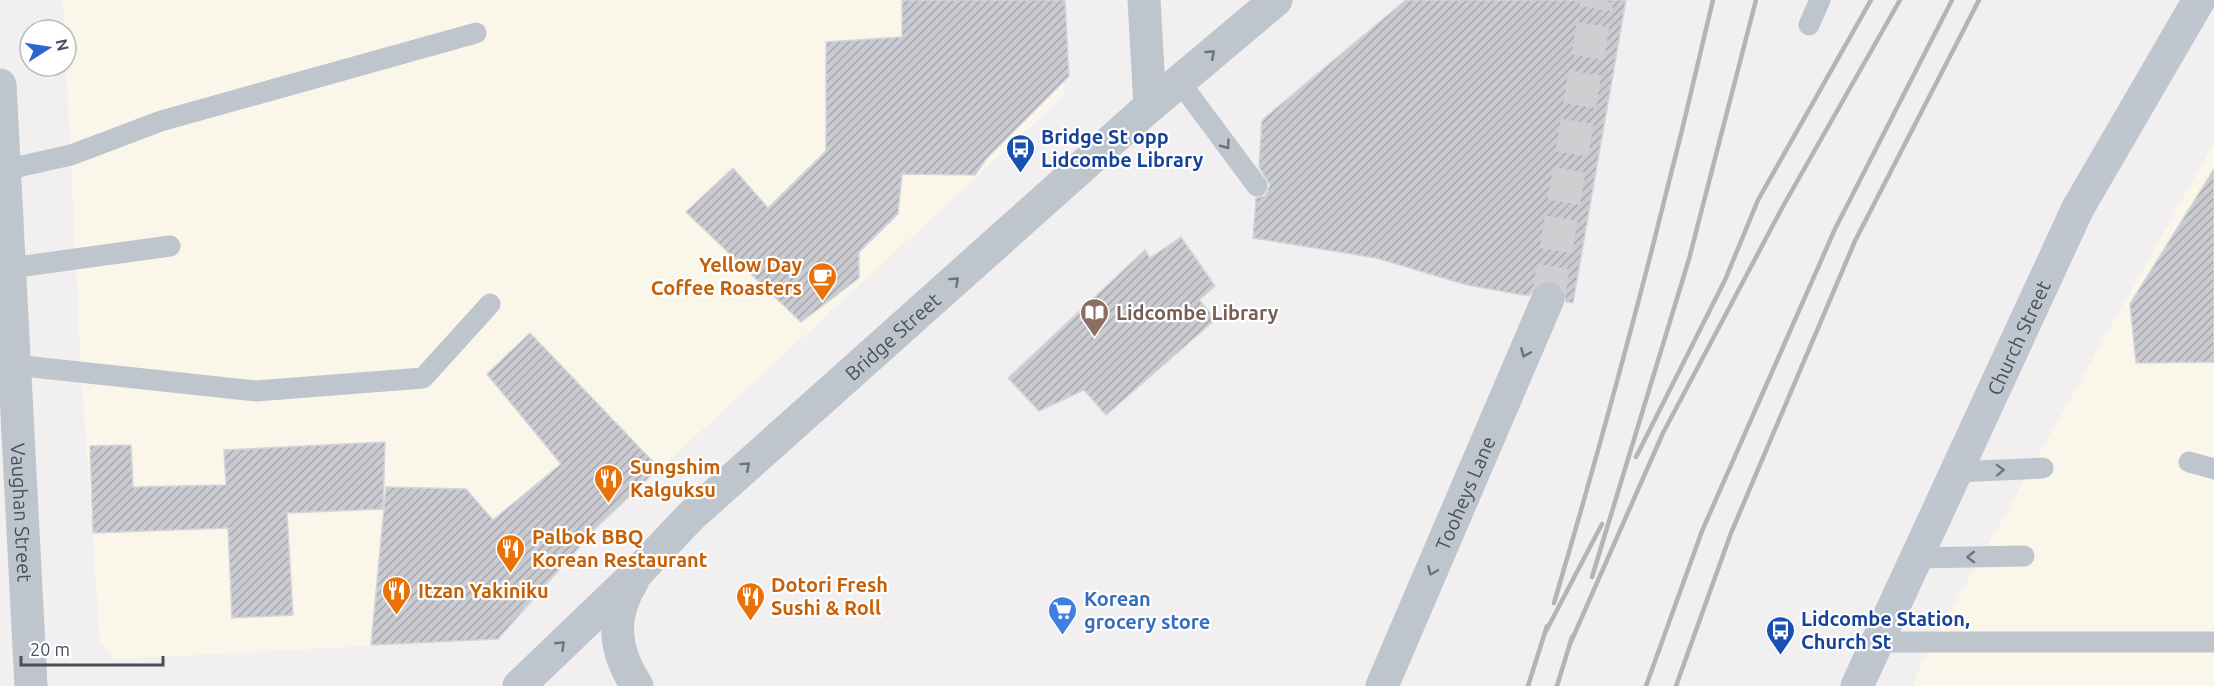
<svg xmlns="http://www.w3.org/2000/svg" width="2214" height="686" font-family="Ubuntu,sans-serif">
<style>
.commercial{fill:#faf7ea}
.building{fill:url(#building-hatch);stroke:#d4d5da;stroke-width:1.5}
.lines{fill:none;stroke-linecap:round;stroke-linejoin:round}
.minor-tunnel{stroke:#cfcfd1;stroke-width:33;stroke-dasharray:33 16;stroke-linecap:butt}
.service{stroke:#bfc5cc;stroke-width:21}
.minor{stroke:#bfc5cc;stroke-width:33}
.secondary{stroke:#bfc6d0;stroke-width:33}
.rail{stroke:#b2b4b8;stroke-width:4.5}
.oneway{stroke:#6c737c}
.labels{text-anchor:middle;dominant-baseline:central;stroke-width:4.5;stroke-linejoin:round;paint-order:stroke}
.transit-label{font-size:20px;font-weight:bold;fill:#164399;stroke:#fff;text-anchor:start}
.food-label{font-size:20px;font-weight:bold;fill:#c56008;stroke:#fff;text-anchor:start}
.education-label{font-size:20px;font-weight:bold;fill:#785e54;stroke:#fff;text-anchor:start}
.street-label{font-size:20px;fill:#49505a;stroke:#fff}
.shop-label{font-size:20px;font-weight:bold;fill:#366cbe;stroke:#fff;text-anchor:start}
</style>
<defs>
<pattern id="building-hatch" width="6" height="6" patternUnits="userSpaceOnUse" patternTransform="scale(1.5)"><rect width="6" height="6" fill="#c9cbd1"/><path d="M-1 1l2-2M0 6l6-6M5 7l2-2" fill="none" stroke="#a5a7ad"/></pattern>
</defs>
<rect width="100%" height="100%" fill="#f1efef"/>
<path class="commercial" d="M63,0H1061L1064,96L597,527L498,639L115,659L100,642L81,369Z
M2214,143V686H1913L1921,664Z"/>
<path class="building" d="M902,0H1065L1069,76L986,159L975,175L902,174L898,214L859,252V278L801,322L686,212L733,168L768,208L826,151V42L902,37Z
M1406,0H1626L1573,303L1566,302L1563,288L1555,282L1545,281L1537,284L1529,296L1467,285L1376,258L1253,238L1256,198L1265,196L1270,185L1259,167L1262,120Z
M2214,169V362L2136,363L2130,304Z
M1181,237L1215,286L1199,300L1216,319L1106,415L1084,390L1039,411L1008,378L1145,250L1150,258Z
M530,333L659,468L597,527L498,639L371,645L386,487L466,489L493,520L561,464L487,374Z
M385,442L383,509L287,513L293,615L232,618L228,528L93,533L90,446L131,445L133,487L226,485L224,450Z"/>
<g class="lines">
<path class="minor-tunnel" d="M1548,299L1597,0"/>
<path class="service" d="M1809,25L1820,0
M1179,81L1257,186
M4,170L71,155L161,121L476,33
M10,268L170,246
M14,365L256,391L423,378L490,304
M2189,462L2214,469
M1957,472L2043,468
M1917,558L2024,556
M1878,642H2214"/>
<g class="minor">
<path d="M1144,0L1150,106"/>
<path id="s1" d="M0,85L31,686"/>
<path d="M632,582C610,618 614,651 637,686"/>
<path id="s2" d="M519,686L638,572L691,516L1150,106L1276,0"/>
<path id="s3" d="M1382,686L1548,299"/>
</g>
<path class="secondary" id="s4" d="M1857,686L2078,208L2199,0"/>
<path class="rail" d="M1636,457L1725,280L1758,200L1871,0
M1592,577L1689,259L1756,0
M1554,603C1613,404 1666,203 1713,0
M1545,633L1602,524
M1570,644L1663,433L1782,208L1900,0
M1528,686L1547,626
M1557,686L1572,637
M1646,686L1702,531L1835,229L1952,0
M1676,686L1731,533L1855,241L1979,0"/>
</g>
<defs><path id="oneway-chevron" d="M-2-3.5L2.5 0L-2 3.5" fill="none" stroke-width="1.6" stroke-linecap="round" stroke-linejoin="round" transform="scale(1.5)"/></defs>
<g class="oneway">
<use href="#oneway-chevron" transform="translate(1211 54) rotate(-41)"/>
<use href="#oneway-chevron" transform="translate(1226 145) rotate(53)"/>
<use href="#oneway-chevron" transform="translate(955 281) rotate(-42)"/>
<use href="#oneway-chevron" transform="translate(1525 353) rotate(113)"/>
<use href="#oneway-chevron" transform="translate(746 466) rotate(-42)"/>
<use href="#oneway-chevron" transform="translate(2000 470) rotate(-2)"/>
<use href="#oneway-chevron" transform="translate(1971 557) rotate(179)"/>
<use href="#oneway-chevron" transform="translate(1432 571) rotate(113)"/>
<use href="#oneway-chevron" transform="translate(561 645) rotate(-44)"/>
</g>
<defs>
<symbol id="bus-pin" viewBox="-11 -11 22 30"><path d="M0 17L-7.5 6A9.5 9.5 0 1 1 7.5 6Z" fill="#1a4fb4" stroke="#fff"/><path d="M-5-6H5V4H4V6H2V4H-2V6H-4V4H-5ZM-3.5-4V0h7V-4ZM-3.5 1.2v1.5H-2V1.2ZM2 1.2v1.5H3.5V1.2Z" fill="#fff"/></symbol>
<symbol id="cafe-pin" viewBox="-11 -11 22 30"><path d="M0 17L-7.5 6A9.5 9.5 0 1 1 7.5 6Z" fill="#e8710a" stroke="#fff"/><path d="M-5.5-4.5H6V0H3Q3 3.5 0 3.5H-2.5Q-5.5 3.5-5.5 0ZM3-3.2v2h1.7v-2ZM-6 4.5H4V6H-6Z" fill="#fff"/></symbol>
<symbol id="library-pin" viewBox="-11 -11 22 30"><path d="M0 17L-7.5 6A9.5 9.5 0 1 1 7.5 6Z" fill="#8d6e63" stroke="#fff"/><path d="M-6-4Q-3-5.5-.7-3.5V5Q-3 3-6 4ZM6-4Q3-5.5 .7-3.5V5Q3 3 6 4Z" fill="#fff"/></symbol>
<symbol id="restaurant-pin" viewBox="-11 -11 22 30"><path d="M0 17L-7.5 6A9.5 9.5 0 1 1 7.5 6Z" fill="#e8710a" stroke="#fff"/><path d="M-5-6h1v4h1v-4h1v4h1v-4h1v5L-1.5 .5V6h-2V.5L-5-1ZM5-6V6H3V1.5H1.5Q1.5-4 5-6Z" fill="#fff"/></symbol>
<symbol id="supermarket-pin" viewBox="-11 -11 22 30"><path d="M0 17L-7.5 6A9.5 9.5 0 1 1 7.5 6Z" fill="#3f7fe0" stroke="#fff"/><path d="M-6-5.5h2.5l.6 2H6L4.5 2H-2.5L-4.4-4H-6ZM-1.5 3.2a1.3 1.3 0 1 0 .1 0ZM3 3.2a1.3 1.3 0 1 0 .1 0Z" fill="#fff"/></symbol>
</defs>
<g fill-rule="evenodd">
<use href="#bus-pin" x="1004" y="132" width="33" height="45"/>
<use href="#cafe-pin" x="806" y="260" width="33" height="45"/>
<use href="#library-pin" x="1078" y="296" width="33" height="45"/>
<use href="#restaurant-pin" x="592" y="462" width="33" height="45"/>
<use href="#restaurant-pin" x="494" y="532" width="33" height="45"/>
<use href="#restaurant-pin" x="380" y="574" width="33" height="45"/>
<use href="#restaurant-pin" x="734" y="580" width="33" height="45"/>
<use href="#supermarket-pin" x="1046" y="594" width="33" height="45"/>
<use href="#bus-pin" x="1764" y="614" width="33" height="45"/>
</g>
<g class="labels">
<g class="transit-label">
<text x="1041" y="136">Bridge St opp<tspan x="1041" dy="23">Lidcombe Library</tspan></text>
<text x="1801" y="618">Lidcombe Station,<tspan x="1801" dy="23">Church St</tspan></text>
</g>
<g class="food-label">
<text x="802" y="264" text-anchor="end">Yellow Day<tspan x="802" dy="23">Coffee Roasters</tspan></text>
<text x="630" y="466">Sungshim<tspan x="630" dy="23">Kalguksu</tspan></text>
<text x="532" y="536">Palbok BBQ<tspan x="532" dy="23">Korean Restaurant</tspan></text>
<text x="771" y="584">Dotori Fresh<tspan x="771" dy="23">Sushi &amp; Roll</tspan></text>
<text x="418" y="590">Itzan Yakiniku</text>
</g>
<g class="education-label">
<text x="1116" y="312">Lidcombe Library</text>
</g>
<g class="street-label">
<text stroke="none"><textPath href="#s2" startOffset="512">Bridge Street</textPath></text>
<text stroke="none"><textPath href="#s4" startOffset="384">Church Street</textPath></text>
<text stroke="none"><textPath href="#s3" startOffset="210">Tooheys Lane</textPath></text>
<text stroke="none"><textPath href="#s1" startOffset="428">Vaughan Street</textPath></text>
</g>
<g class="shop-label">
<text x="1084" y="598">Korean<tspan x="1084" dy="23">grocery store</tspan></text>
</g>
</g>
<g transform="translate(48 48) rotate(78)"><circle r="28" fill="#ffffff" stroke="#b6b9bd" stroke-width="1.5"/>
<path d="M0-4.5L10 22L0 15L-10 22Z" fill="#2e65cd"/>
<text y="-9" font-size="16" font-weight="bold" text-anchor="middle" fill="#49505a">N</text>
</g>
<path d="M21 656v9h142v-9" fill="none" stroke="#49505a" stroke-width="3"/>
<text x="30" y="656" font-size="18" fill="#49505a" stroke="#ffffff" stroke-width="4.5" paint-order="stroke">20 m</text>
</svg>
